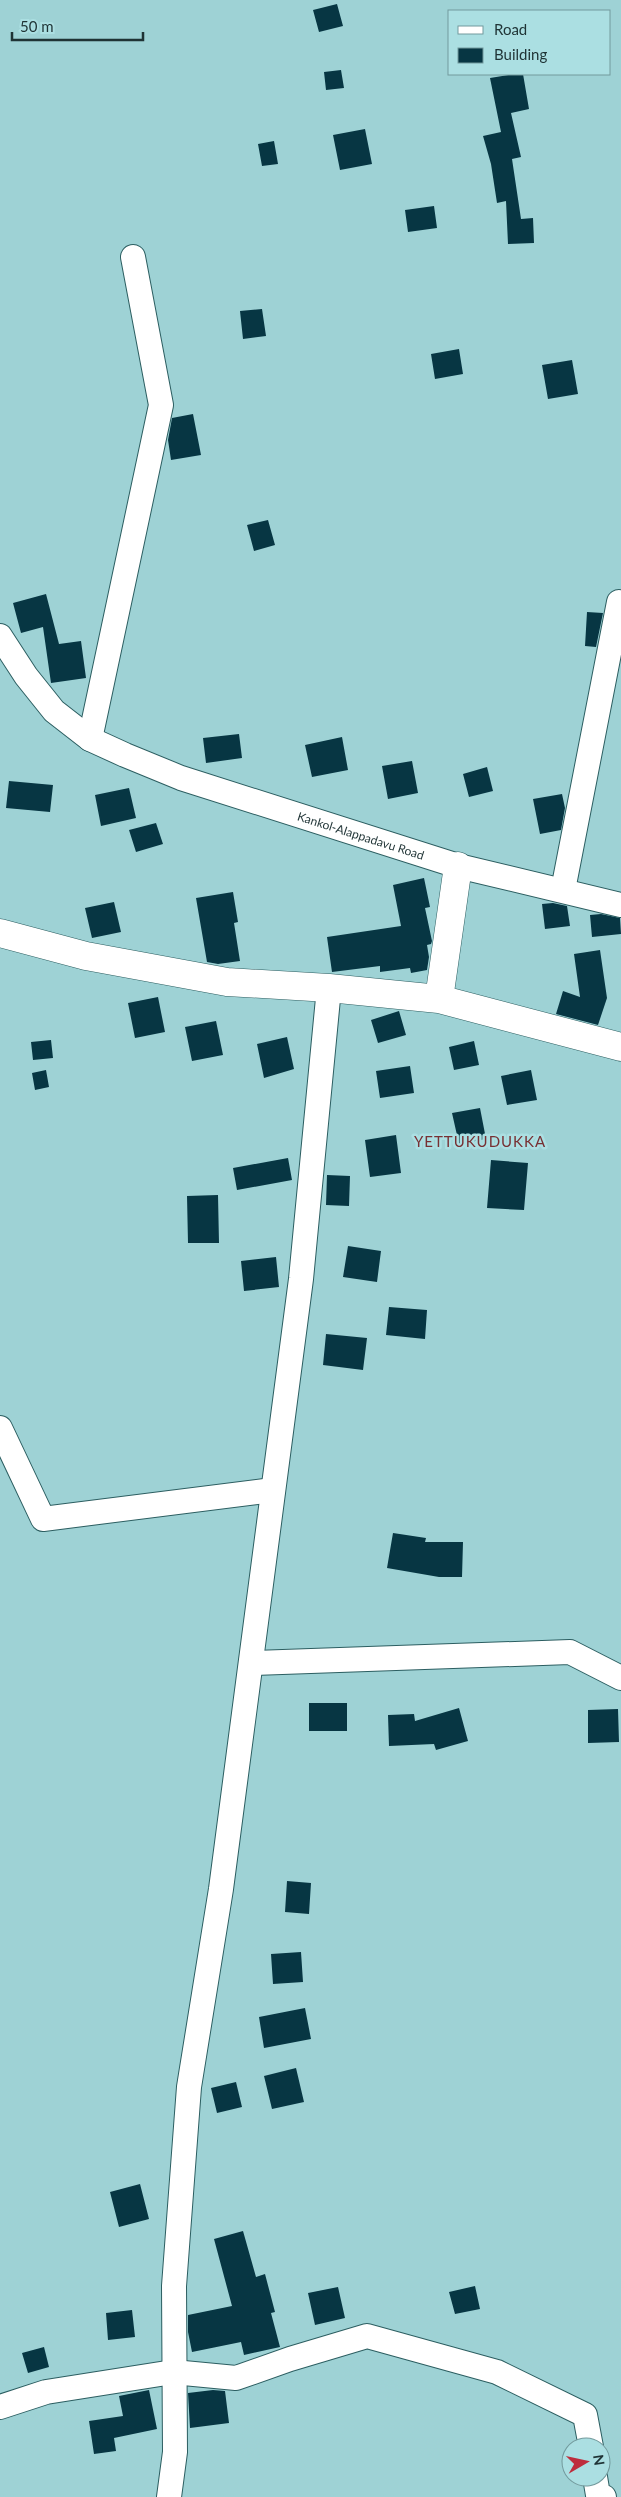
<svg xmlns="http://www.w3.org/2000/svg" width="621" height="2497" font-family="Lato,sans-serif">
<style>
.building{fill:#073643}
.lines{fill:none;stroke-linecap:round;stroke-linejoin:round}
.minor-casing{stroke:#2c5e61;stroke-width:26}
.major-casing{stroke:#2c5e61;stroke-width:29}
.minor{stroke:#fff;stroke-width:24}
.major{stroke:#fff;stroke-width:28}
.labels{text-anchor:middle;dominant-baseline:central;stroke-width:5;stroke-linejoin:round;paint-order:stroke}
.street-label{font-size:12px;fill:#1f3335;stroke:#abdfe2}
.quarter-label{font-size:15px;letter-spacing:1px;fill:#773033;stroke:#abdfe2}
</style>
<rect width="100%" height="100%" fill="#9ed2d5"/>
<path class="building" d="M337,4L343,26L319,32L313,10Z
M341,70L344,88L326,90L324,72Z
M514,74H523L529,109L511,113L521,157L512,159L521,219L533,218L534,243L508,244L506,201L497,203L491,164L483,136L501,132L490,78Z
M365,129L372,164L340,170L333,135Z
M274,141L278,164L262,166L258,144Z
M434,206L437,228L408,232L405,210Z
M262,309L266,336L243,339L240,311Z
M459,349L463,374L435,379L431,354Z
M572,360L578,394L548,399L542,365Z
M193,414L201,455L171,460L168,440L172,418Z
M268,520L275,545L254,551L247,525Z
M46,594L59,644L81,641L86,678L51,683L43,627L21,633L13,603Z
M587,612L603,613L596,647L585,646Z
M239,734L242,758L206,763L203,738Z
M342,737L348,770L312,777L305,745Z
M412,761L418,793L388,799L382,766Z
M487,767L493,791L469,797L463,774Z
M9,781L53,785L50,812L6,808Z
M129,788L136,818L101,826L95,795Z
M562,794L565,808L561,830L540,834L533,799Z
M156,823L163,844L136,852L129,830Z
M424,878L430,907L425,908L432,941L431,944L427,945L429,957L427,970L411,973L410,968L380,972V966L332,972L327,937L401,926L393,885Z
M233,892L238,922L234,923L240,961L218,964L207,962L196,898Z
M114,902L121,932L92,938L85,908Z
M553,903L567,906L570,926L545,929L542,904Z
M601,914L620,918L621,934L592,937L590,915Z
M600,950L607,998L598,1025L556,1014L563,991L580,997L574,954Z
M158,997L165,1032L135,1038L128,1003Z
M399,1011L406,1035L378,1043L371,1020Z
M216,1021L223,1055L192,1061L185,1027Z
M287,1037L294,1069L264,1078L257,1044Z
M51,1040L53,1058L33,1060L31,1042Z
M474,1041L479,1065L454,1070L449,1047Z
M410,1066L414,1093L380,1098L376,1071Z
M46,1070L49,1087L35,1090L32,1073Z
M531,1070L537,1100L507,1105L501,1076Z
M480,1108L486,1139L459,1144L452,1113Z
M396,1135L401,1173L370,1177L365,1140Z
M288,1158L292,1180L237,1190L233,1168Z
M491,1160L528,1163L524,1210L487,1208Z
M327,1175L350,1176L349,1206L326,1205Z
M218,1195L219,1243H188L187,1196Z
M348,1246L381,1251L377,1282L343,1277Z
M276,1257L279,1287L244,1291L241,1261Z
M389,1307L427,1310L425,1339L386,1335Z
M326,1334L367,1338L363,1370L323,1365Z
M393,1533L426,1538L425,1542H463L462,1577H439L387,1568Z
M309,1703H347V1731H309Z
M459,1708L468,1741L436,1750L434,1744L389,1746L388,1715L414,1714L415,1721Z
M618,1709L619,1742L588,1743V1710Z
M287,1881L311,1883L309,1914L285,1912Z
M301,1952L303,1982L273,1984L271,1954Z
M305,2008L311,2039L264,2048L259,2017Z
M296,2068L304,2102L272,2109L264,2076Z
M236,2082L242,2107L217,2113L211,2088Z
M140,2184L149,2219L119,2227L110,2192Z
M243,2231L256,2277L265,2274L275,2312L271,2313L280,2347L244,2355L241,2342L192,2352L188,2332V2315L232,2306L214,2239Z
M475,2286L480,2309L455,2314L449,2292Z
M338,2287L345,2318L315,2325L308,2293Z
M132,2310L135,2337L108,2340L106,2313Z
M44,2347L49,2367L28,2373L22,2353Z
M149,2390L157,2429L114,2438L116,2451L94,2454L89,2421L123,2416L119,2396Z
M213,2390L225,2391L229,2423L190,2428L188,2393Z"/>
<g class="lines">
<defs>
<g id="minor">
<path id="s1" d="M0,636L26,676L54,711L90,739L125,755L181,778L458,866L621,905"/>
<path d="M90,739L161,405L133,257"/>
<path d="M563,890L619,602"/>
<path d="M0,1428L43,1519L273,1490"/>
<path d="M251,1663L570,1652L621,1678"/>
<path d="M0,2407L46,2392L173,2372L236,2378L290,2359L367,2336L497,2372L585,2415L591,2447"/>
<path d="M595,2477L598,2495L604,2497"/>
<path d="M169,2497L175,2452L174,2286L189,2087L221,1889L301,1279L329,988"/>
</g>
<path id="major" d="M0,933L86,956L227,982L329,988L439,999L621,1047
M439,999L458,866"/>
</defs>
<use href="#minor" class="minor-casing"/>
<use href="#major" class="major-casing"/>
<use href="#minor" class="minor"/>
<use href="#major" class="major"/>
</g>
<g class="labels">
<g class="street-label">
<text stroke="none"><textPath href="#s1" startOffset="426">Kankol-Alappadavu Road</textPath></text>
</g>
<g class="quarter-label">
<text x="480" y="1141">YETTUKUDUKKA</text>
</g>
</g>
<rect x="448" y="10" width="162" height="65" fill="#abdfe2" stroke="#739a9d"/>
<rect x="458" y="26" width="25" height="8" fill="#ffffff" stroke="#739a9d"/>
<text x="494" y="35" font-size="15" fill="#1f3335">Road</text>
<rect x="458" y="48" width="25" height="15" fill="#073643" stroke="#739a9d"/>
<text x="494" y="60" font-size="15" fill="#1f3335">Building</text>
<g transform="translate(586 2462) rotate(81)"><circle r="24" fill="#abdfe2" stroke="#739a9d"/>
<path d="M0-4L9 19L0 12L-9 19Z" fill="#be2d3d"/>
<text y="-8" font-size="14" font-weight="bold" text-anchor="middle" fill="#1f3335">N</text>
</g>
<path d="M12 32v8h131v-8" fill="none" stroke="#1f3335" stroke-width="2.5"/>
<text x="20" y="32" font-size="15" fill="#1f3335" stroke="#abdfe2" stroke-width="4" paint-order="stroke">50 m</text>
</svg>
